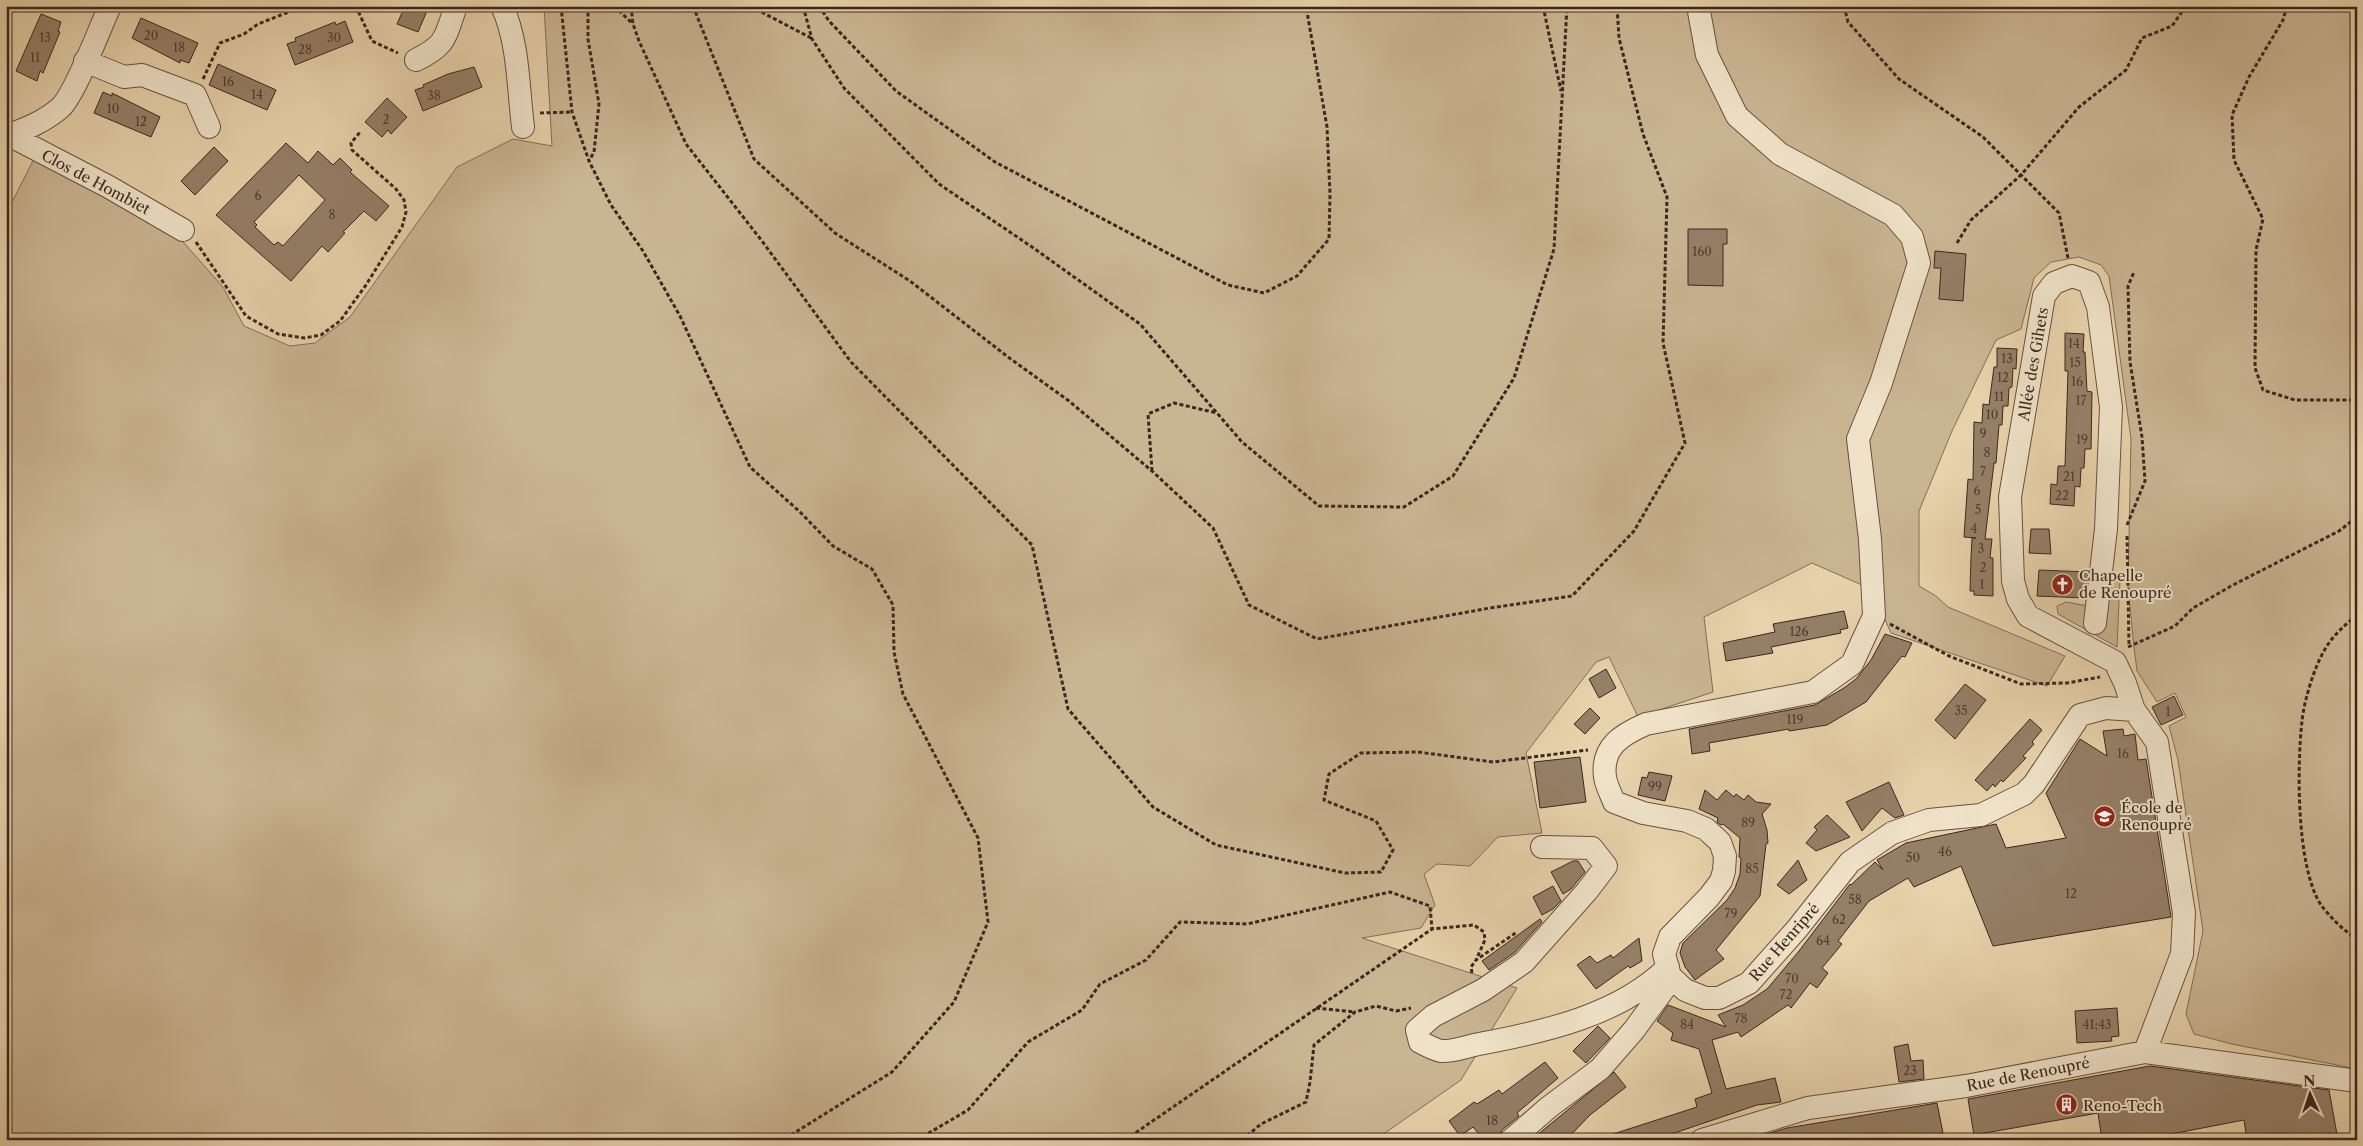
<svg xmlns="http://www.w3.org/2000/svg" width="2363" height="1146" font-family="'Libre Caslon Text',serif">
<style>
.green{fill:#cab593;stroke:#836e58}
.building{fill:#957f67;stroke:#3c261e;fill-rule:evenodd}
.lines{fill:none;stroke-linecap:round;stroke-linejoin:round}
.minor-casing{stroke:#675141;stroke-width:24}
.path{stroke:#3c261e;stroke-width:3;stroke-dasharray:4 2.5;stroke-linecap:butt}
.minor{stroke:#efe2c8;stroke-width:22}
.labels{text-anchor:middle;dominant-baseline:central;stroke-width:4;stroke-linejoin:round;paint-order:stroke}
.number-label{font-size:12px;fill:#523c30}
.street-label{font-size:15px;fill:#3c261e;stroke:#efe2c8}
.poi-label{font-size:15px;fill:#3c261e;stroke:#efe2c8;text-anchor:start}
</style>
<rect width="100%" height="100%" fill="#e7d2ab"/>
<filter id="stains"><feTurbulence type="fractalNoise" baseFrequency=".004" numOctaves="4"/><feColorMatrix values="0 0 0 0 .2 0 0 0 0 .09 0 0 0 0 .02 0 0 0 .5 -.17"/></filter>
<radialGradient id="worn" r=".72"><stop offset=".6" stop-color="#630" stop-opacity="0"/><stop offset="1" stop-color="#630" stop-opacity=".3"/></radialGradient>
<path class="green" d="M544,6H2357V1069L2232,1044L2194,1034L2186,1014L2203,931L2178,760L2169,726L2186,717L2175,693L2157,702L2137,671L2134,647L2128,588L2131,439L2109,276L2101,265L2079,257L2051,262L2034,278L2021,329L1996,340L1952,431L1919,511V586L1936,596L1948,607L2065,656L2047,686L1891,633L1871,589L1812,563L1704,617L1713,692L1638,717L1609,657L1596,662L1526,753L1542,833L1498,837L1470,866L1437,864L1424,874L1435,905L1421,928L1362,938L1517,988L1461,1080L1375,1140H6V214L36,155L169,226L223,287L244,326L290,346L315,343L350,317L457,167L513,139L552,146Z
M2120,580L2117,647L2058,614L2057,606L2066,602L2088,606L2106,584Z"/>
<path class="building" d="M405,6H429L418,32L397,24Z
M41,14L61,22L58,31L60,32L43,73L40,71L37,81L16,71Z
M141,18L198,43L189,63L180,60V63L132,38Z
M345,21L353,42L295,65L287,44L296,41L295,38L335,22L336,25Z
M218,64L276,90L267,110L209,85Z
M474,67L482,87L423,111L415,90L424,87L423,85L448,74Z
M103,92L112,96V93L160,117L151,137L94,113Z
M387,98L407,117L391,134L388,130L382,137L365,122Z
M286,143L308,163L318,151L333,165L340,158L352,170L350,172L389,206L376,221L364,211L343,232L345,233L328,252L322,246L291,281L216,215ZM299,175L325,200L283,246L278,242L274,245L255,227L257,225L254,222Z
M214,147L228,161L195,195L181,181Z
M1688,229H1727V244H1723V286L1688,285Z
M1935,251L1966,254L1963,301L1939,299L1941,268H1934Z
M2065,333L2084,334L2083,352H2085L2087,391L2092,392L2091,449H2085L2084,468H2081L2080,487L2075,486L2074,506L2050,504L2051,484L2057,485L2058,466H2065L2068,371H2065Z
M1997,348L2017,349L2016,369L2013,368L2012,387L2009,388L2008,406H2003L2002,425H1999L1996,463H1994L1985,539H1992L1990,558H1993V596L1974,595V591H1970L1971,557L1972,538H1976L1964,537L1968,479L1973,480L1974,422L1982,423L1983,404L1989,405L1994,367H1997Z
M2031,529H2049L2051,554L2029,553Z
M2039,570L2088,572L2085,598L2037,596Z
M1844,611L1848,628L1840,630L1841,633L1771,647L1773,653L1726,661L1723,643L1775,632L1773,624Z
M1885,634L1912,643L1905,657L1902,656L1866,702L1827,725L1789,731V729L1709,743L1710,751L1692,754L1689,729L1815,705L1844,688L1856,679L1871,660Z
M1606,669L1616,688L1599,698L1589,679Z
M1965,684L1986,700L1955,739L1935,720Z
M2174,696L2183,715L2161,725L2152,707Z
M1590,708L1600,718L1585,734L1574,724Z
M2030,719L2042,730L2032,742L2034,744L2023,756L2026,758L2003,782L2001,780L1995,787L1993,784L1987,791L1975,780Z
M2123,729L2124,736L2135,734L2138,760L2146,759L2171,917L1993,946L1961,866L1914,887L1908,878L1869,901L1838,941L1842,944L1822,968L1828,973L1817,988L1810,983L1791,1008L1788,1005L1741,1037L1738,1032L1712,1040L1726,1089L1775,1078L1781,1102L1757,1105L1654,1140H1608L1607,1136L1697,1107L1695,1099L1712,1093L1699,1049L1671,1040L1673,1033L1657,1021L1668,1005L1726,1027L1718,1015L1743,1005L1767,989L1799,951L1850,884L1851,885L1875,862L1883,870L1877,860L1906,843L1996,824L2006,848L2066,838L2046,793L2080,739L2107,756L2103,731Z
M1580,757L1586,802L1540,808L1534,762Z
M1649,772L1672,776L1665,801L1638,795L1642,777L1647,778Z
M1889,782L1904,815L1895,818L1882,808L1862,831L1846,802Z
M1705,790L1717,800L1726,790L1734,797L1736,794L1744,800L1748,795L1756,802L1771,804L1762,814L1767,830L1768,843L1766,844L1760,896L1716,950L1724,959L1695,980L1685,967L1680,953L1683,943L1727,900L1735,888L1740,874L1741,858L1739,857L1740,838L1723,824L1721,825L1717,822L1718,818L1699,809Z
M1827,815L1850,837L1816,851L1806,843L1817,830L1814,827Z
M1798,860L1807,880L1789,894L1777,885Z
M1573,861H1578L1585,872L1571,889L1563,894L1551,872Z
M1553,886L1561,901L1553,909L1542,915L1533,897Z
M1540,919L1542,922L1515,952L1489,970L1482,961Z
M1639,938L1642,961L1630,968L1628,966L1596,989L1577,965L1590,956L1597,963L1611,955L1613,958Z
M2117,1008L2119,1036L2111,1037L2112,1041L2077,1043L2075,1011Z
M1598,1026L1610,1038L1586,1063L1573,1051Z
M1908,1044L1911,1061L1923,1060L1924,1079L1899,1082L1894,1047Z
M1545,1062L1558,1078L1517,1113L1519,1116L1502,1130L1498,1140H1484L1473,1127L1460,1136L1449,1121L1474,1102L1477,1104L1499,1090L1502,1094Z
M2150,1066L2329,1090L2338,1140H2247L2244,1120L2140,1140H2102L2098,1113L1974,1135L1968,1099Z
M1614,1072L1626,1087L1590,1115L1566,1140H1531Z
M1937,1103L1943,1133L1923,1138L1924,1140H1764V1135L1787,1128Z"/>
<g class="lines">
<defs>
<path id="minor" d="M502,6C519,43 518,88 523,127
M1698,6L1707,55L1737,116L1780,154L1893,215L1912,237L1919,263L1881,383L1858,439L1870,539L1874,616L1852,664L1813,692L1646,724C1623,734 1601,746 1605,777C1606,785 1611,794 1614,802L1643,813L1687,821L1706,829L1720,842L1725,856L1724,871L1721,881L1709,897L1670,937L1664,954L1670,976L1685,990L1705,998H1719L1749,983L1797,929L1850,862L1892,833L1929,820L1981,815L2024,794L2034,784L2080,715L2106,708L2134,710
M416,60C447,45 445,37 456,6
M85,61L124,77L142,75L195,95L209,127
M6,134L9,135C28,128 45,121 60,108C75,95 100,27 110,6
M9,135L109,187L183,230
M2095,623L2106,529L2111,407L2098,307L2089,282L2072,276L2054,283L2044,296L2010,497L2013,581L2018,599L2028,616L2115,662L2125,683L2134,710L2157,742L2184,913L2182,954L2145,1052
M1542,847L1592,848L1606,866L1587,891L1524,962L1483,990L1433,1016L1417,1030L1420,1042C1426,1045 1435,1050 1441,1051C1452,1052 1468,1046 1479,1044C1544,1032 1620,1015 1668,967
M1511,1140L1549,1107L1600,1069L1634,1030L1672,978
M1702,1140L1808,1108L1966,1086L2145,1052L2357,1081"/>
</defs>
<use href="#minor" class="minor-casing"/>
<path class="path" d="M347,6L358,11L372,41L398,53
M561,6L572,112L589,161L611,205L643,251L680,316L750,467L800,512L833,546L872,569L893,605L894,652L903,694L978,838L988,922L954,1002L892,1072L783,1140
M588,6V39L599,104L594,152L589,161
M614,6L633,24
M631,6L633,24L639,41L686,144L762,241L851,362L1032,545L1068,709L1153,807L1216,845L1345,873L1381,872L1393,850L1376,821L1324,800L1329,774L1361,753L1418,752L1493,762L1588,750
M693,6L754,159L835,233L910,281L1008,357L1069,401L1152,471L1213,528L1249,605L1317,639L1490,608L1572,596L1634,531L1685,443L1663,343L1667,197L1643,134L1619,38L1617,6
M750,6L811,38
M803,6L812,39L844,88L939,184L1032,247L1140,324L1242,442L1319,506L1404,507L1453,476L1514,378L1554,249L1567,6
M819,6L829,21L896,91L995,162L1228,285L1264,293L1297,276L1329,239L1330,194L1327,127L1306,6
M1543,6L1561,91
M1844,6L1848,22L1899,79L1983,137L2059,213L2068,258
M2287,6L2283,20L2249,77L2232,115L2234,160L2263,219L2256,250L2255,368L2263,390L2295,400H2357
M203,79L220,43L244,34L258,24L304,6
M540,113L572,112
M196,242L246,316L278,334L304,338L321,335L340,321L366,285L402,227L406,212L404,200L396,189L352,150L351,143L361,131
M1957,243L1971,220L2021,175L2079,107L2126,70L2142,38L2172,26L2186,6
M1152,471L1148,414L1174,403L1217,413
M2127,525L2145,481L2142,437L2130,362L2128,286L2134,272
M2127,536L2129,646
M2357,615C2344,626 2332,636 2324,651C2314,668 2304,701 2302,721C2297,765 2296,867 2321,905C2330,917 2344,931 2357,939
M1890,624L1949,656L2021,684L2067,683L2100,677
M2128,647L2175,626L2193,608L2231,586L2339,531L2357,517
M1472,973L1471,967L1476,960L1517,932
M1316,1008L1355,1012
M1127,1138L1169,1140
M917,1140L968,1110L1028,1042L1082,1010L1100,984L1146,960L1180,922L1247,924L1390,892L1430,906L1432,929
M1125,1140L1432,929L1474,925L1484,932L1485,940L1476,960
M1242,1140L1261,1124L1306,1102L1310,1082L1314,1045L1355,1012L1376,1006L1396,1011L1411,1008"/>
<use href="#minor" class="minor"/>
</g>
<defs>
<symbol id="church-disc" viewBox="-11 -11 22 22"><circle r="9.5" fill="#8f2418" stroke="#efe2c8"/><path d="M-1.2-6h2.4v3.5h3.3v2.4h-3.3V6h-2.4V-.1h-3.3v-2.4h3.3Z" fill="#fff"/></symbol>
<symbol id="school-disc" viewBox="-11 -11 22 22"><circle r="9.5" fill="#8f2418" stroke="#efe2c8"/><path d="M0-5L7-2L0 1L-7-2ZM-4 1L0 2.5L4 1V4Q0 6-4 4Z" fill="#fff"/></symbol>
<symbol id="building-disc" viewBox="-11 -11 22 22"><circle r="9.5" fill="#8f2418" stroke="#efe2c8"/><path d="M-4-6H4V6H1V3H-1V6H-4ZM-2.5-4.3h1.7v1.8h-1.7ZM.8-4.3h1.7v1.8H.8ZM-2.5-1h1.7V.8h-1.7ZM.8-1h1.7V.8H.8Z" fill="#fff"/></symbol>
</defs>
<g fill-rule="evenodd">
<use href="#church-disc" x="2050" y="572" width="25" height="25"/>
<use href="#school-disc" x="2092" y="804" width="25" height="25"/>
<use href="#building-disc" x="2054" y="1092" width="25" height="25"/>
</g>
<g class="labels">
<g class="number-label">
<text x="151" y="35">20</text>
<text x="45" y="37">13</text>
<text x="334" y="37">30</text>
<text x="179" y="47">18</text>
<text x="305" y="49">28</text>
<text x="35" y="57">11</text>
<text x="228" y="81">16</text>
<text x="257" y="94">14</text>
<text x="434" y="95">38</text>
<text x="113" y="108">10</text>
<text x="386" y="119">2</text>
<text x="141" y="121">12</text>
<text x="258" y="195">6</text>
<text x="332" y="214">8</text>
<text x="1702" y="251">160</text>
<text x="2074" y="343">14</text>
<text x="2007" y="358">13</text>
<text x="2075" y="362">15</text>
<text x="2003" y="377">12</text>
<text x="2077" y="381">16</text>
<text x="1999" y="396">11</text>
<text x="2081" y="400">17</text>
<text x="1992" y="414">10</text>
<text x="1983" y="433">9</text>
<text x="2082" y="439">19</text>
<text x="1987" y="452">8</text>
<text x="1983" y="471">7</text>
<text x="2069" y="476">21</text>
<text x="1977" y="490">6</text>
<text x="2062" y="495">22</text>
<text x="1978" y="509">5</text>
<text x="1974" y="528">4</text>
<text x="1981" y="548">3</text>
<text x="1983" y="567">2</text>
<text x="1982" y="584">1</text>
<text x="1799" y="631">126</text>
<text x="1961" y="710">35</text>
<text x="2168" y="711">1</text>
<text x="1795" y="719">119</text>
<text x="2123" y="753">16</text>
<text x="1655" y="786">99</text>
<text x="1748" y="822">89</text>
<text x="1945" y="851">46</text>
<text x="1913" y="857">50</text>
<text x="1752" y="868">85</text>
<text x="2071" y="893">12</text>
<text x="1855" y="899">58</text>
<text x="1731" y="913">79</text>
<text x="1839" y="919">62</text>
<text x="1823" y="940">64</text>
<text x="1792" y="978">70</text>
<text x="1786" y="994">72</text>
<text x="1741" y="1018">78</text>
<text x="1687" y="1024">84</text>
<text x="2097" y="1024">41;43</text>
<text x="1910" y="1070">23</text>
<text x="1492" y="1120">18</text>
</g>
<g class="street-label">
<text transform="translate(96 182) rotate(28)">Clos de Hombiet</text>
<text transform="translate(2033 364) rotate(-80)">Allée des Gihets</text>
<text transform="translate(1784 942) rotate(-49)">Rue Henripré</text>
<text transform="translate(2028 1074) rotate(-11)">Rue de Renoupré</text>
</g>
<g class="poi-label">
<text x="2079" y="575">Chapelle<tspan x="2079" dy="17">de Renoupré</tspan></text>
<text x="2121" y="807">École de<tspan x="2121" dy="17">Renoupré</tspan></text>
<text x="2083" y="1105">Reno-Tech</text>
</g>
</g>
<rect width="2363" height="1146" fill="none" stroke="#e7d2ab" stroke-width="25"/>
<rect x="8" y="8" width="2348" height="1131" fill="none" stroke="#3c261e" stroke-width="2.5"/>
<rect x="12" y="12" width="2338" height="1121" fill="none" stroke="#3c261e"/>
<g transform="translate(2310 1094) rotate(357)" stroke="#efe2c8" stroke-width="4" paint-order="stroke">
<path d="M0-4L9 19L0 12L-9 19Z" fill="#3c261e"/>
<text y="-8" font-size="14" font-weight="bold" text-anchor="middle" fill="#3c261e">N</text>
</g>
<rect width="100%" height="100%" filter="url(#stains)"/>
<rect width="100%" height="100%" fill="url(#worn)"/>
</svg>
